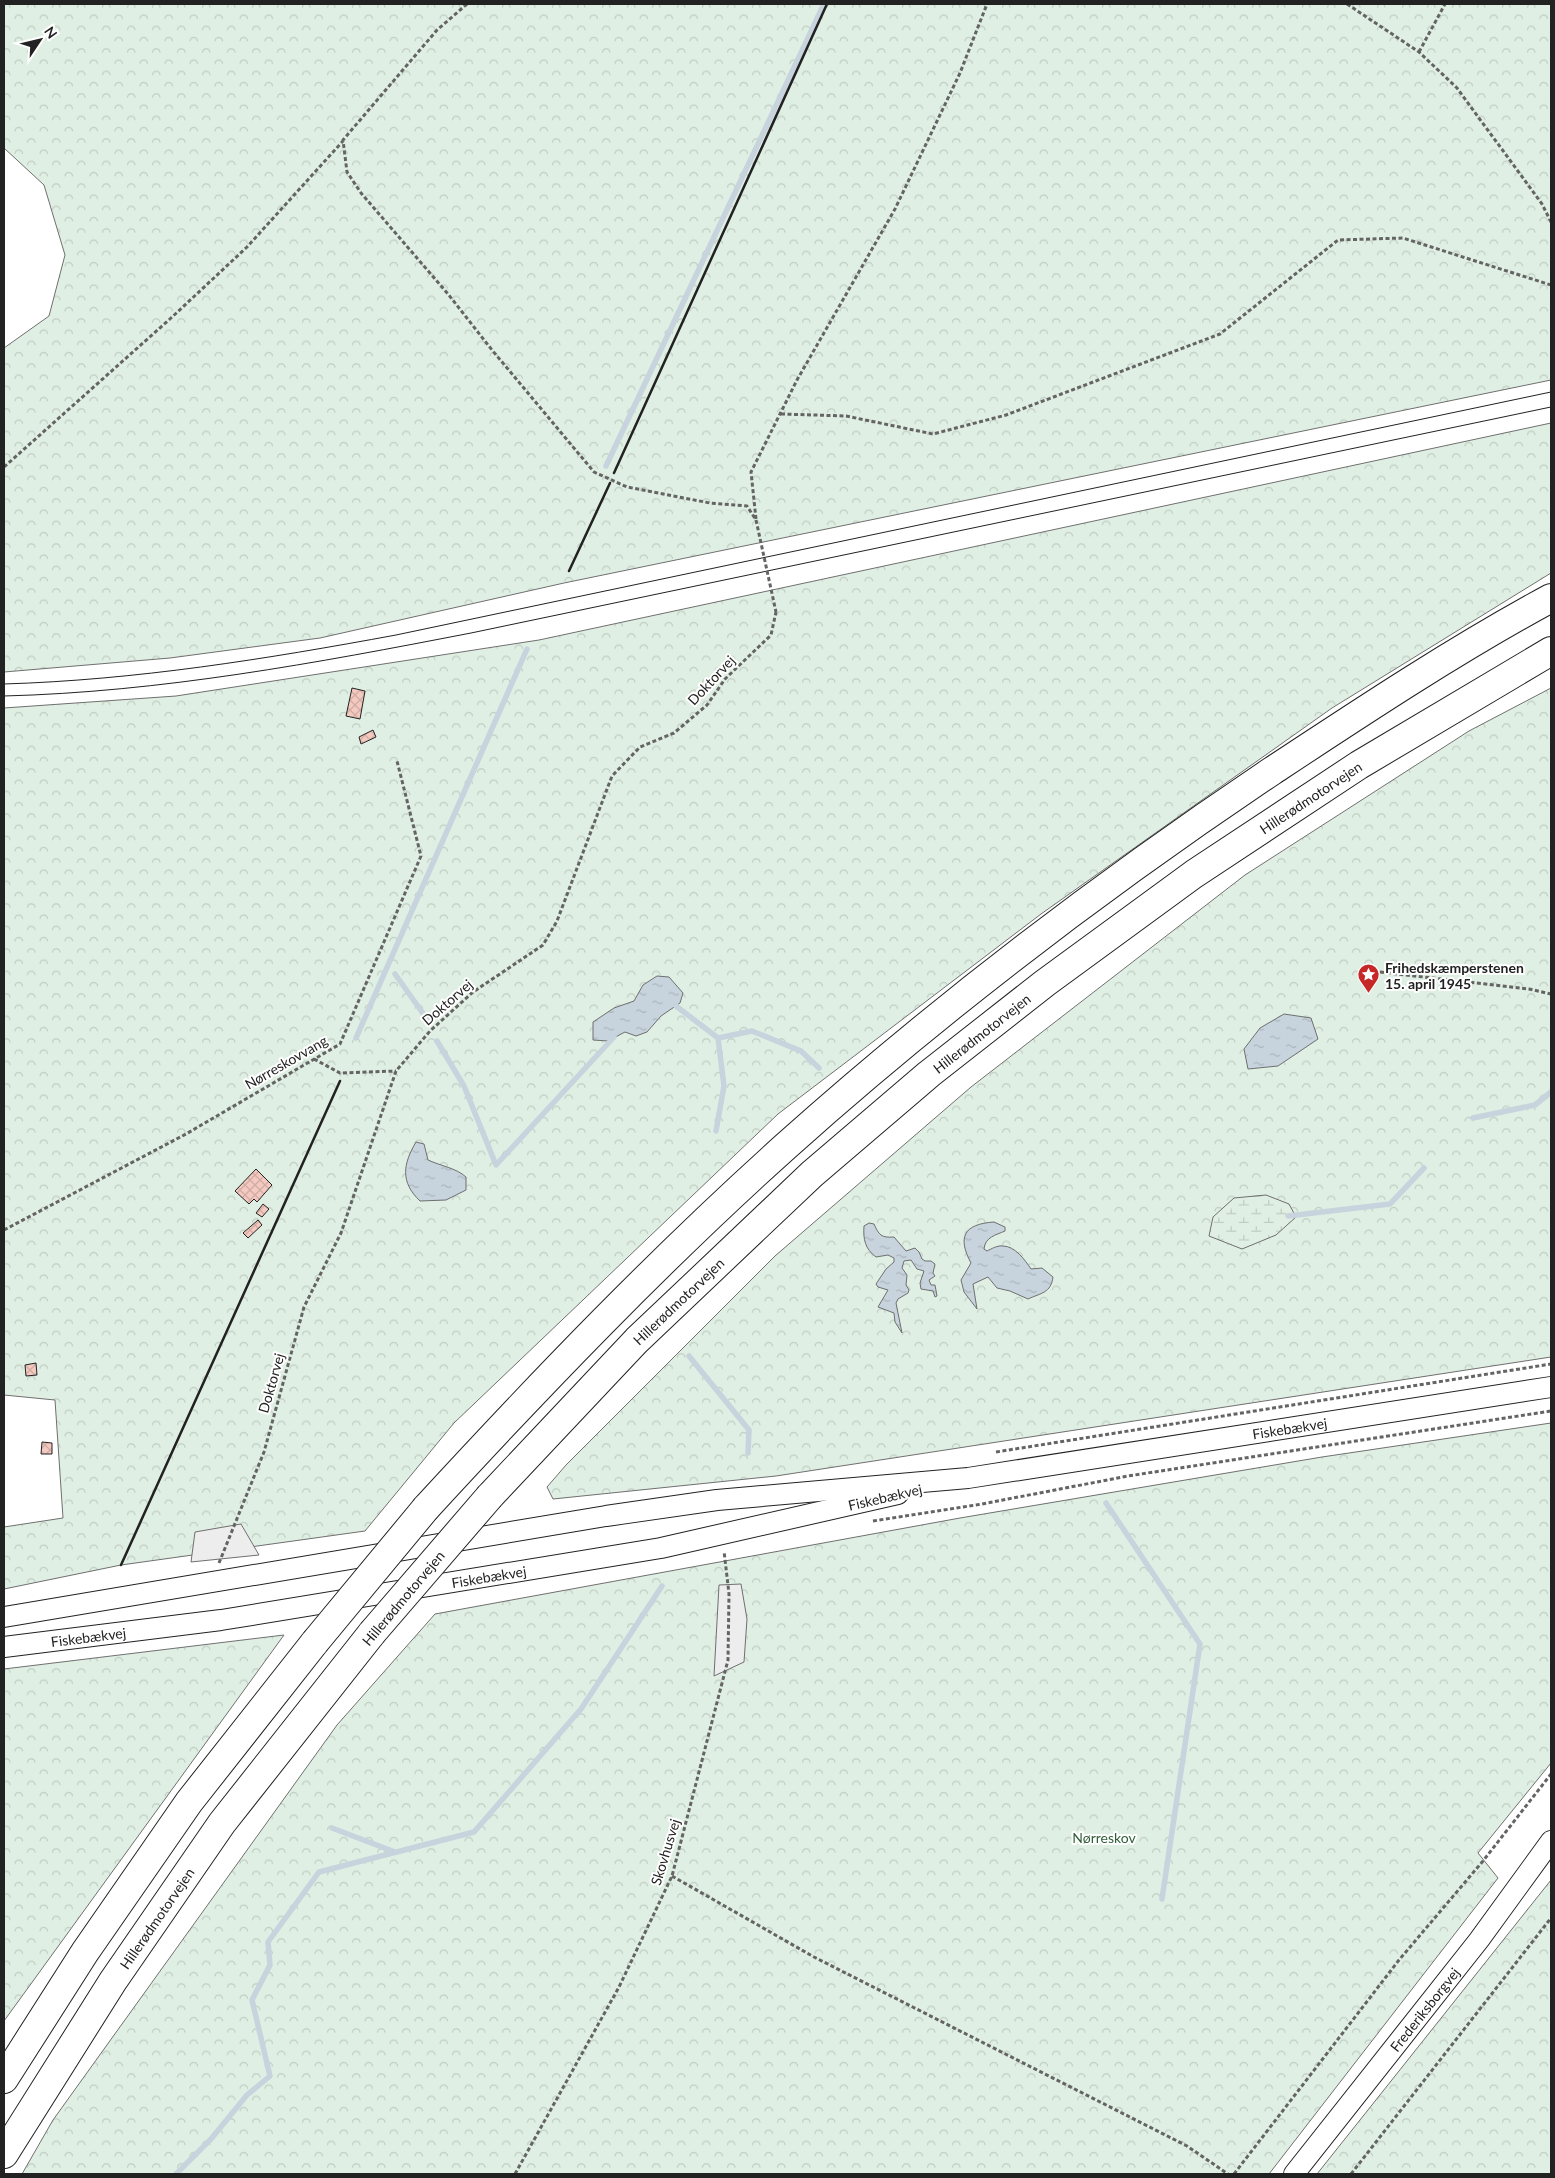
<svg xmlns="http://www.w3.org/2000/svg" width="1555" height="2178" font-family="Lato,sans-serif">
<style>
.forest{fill:url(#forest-crowns);stroke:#6f6f6f}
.wetland{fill:url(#wetland-marsh);stroke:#6f6f6f}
.parking{fill:#ededed;stroke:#6f6f6f}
.water{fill:url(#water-ripples);stroke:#6f6f6f}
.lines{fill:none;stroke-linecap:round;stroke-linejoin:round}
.stream{stroke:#c7d3dd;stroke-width:5.5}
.building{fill:url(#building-cross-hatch);stroke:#222}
.minor-casing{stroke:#222;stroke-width:22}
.highway-casing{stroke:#222;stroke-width:30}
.path{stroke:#646464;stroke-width:3;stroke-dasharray:4 2.5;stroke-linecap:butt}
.minor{stroke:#fff;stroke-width:20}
.highway{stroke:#fff;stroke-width:28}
.tram{stroke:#222;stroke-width:1}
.highway-bridge-casing{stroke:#222;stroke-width:30;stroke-linecap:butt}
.path-bridge{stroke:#646464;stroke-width:3;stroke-dasharray:4 2.5;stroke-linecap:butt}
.highway-bridge{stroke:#fff;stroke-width:28}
.wall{stroke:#222;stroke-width:2.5}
.labels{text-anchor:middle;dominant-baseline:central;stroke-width:4;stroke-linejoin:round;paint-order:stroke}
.street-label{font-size:14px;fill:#222;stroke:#fff}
.poi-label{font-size:14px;font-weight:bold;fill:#222;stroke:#fff;text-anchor:start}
.park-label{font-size:14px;fill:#2f5e38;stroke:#fff}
</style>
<defs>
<pattern id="forest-crowns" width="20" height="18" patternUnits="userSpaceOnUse" patternTransform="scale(1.25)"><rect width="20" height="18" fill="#e0efe3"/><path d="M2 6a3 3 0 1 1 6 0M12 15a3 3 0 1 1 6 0" fill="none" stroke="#c0cdc2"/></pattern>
<pattern id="wetland-marsh" width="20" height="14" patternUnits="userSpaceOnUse" patternTransform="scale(1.25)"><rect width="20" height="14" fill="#e0efe3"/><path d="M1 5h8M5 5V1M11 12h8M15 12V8" fill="none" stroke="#c0cdc2"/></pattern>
<pattern id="water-ripples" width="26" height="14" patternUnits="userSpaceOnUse" patternTransform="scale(1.25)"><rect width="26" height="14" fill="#c7d3dd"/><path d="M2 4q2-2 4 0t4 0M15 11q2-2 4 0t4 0" fill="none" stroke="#abb5bd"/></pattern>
<pattern id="building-cross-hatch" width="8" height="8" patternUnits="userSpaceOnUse" patternTransform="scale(1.25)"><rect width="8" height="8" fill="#f3c9c0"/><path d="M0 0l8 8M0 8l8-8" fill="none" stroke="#d0aca5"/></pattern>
</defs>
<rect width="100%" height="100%" fill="#fff"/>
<path class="forest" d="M4,4H1551V380L564,583L320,638L170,658L4,672V348L49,316L65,255L44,185L4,148Z
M1551,423V573L1332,708L1041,914L778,1114L454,1423L365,1531L121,1565L4,1589V1527L63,1518L55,1400L4,1395V708L176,696L539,640Z
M1551,688V1357L776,1476L553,1499L547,1487L566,1465L775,1256L971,1087L1245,875L1469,731Z
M1551,1423V1763L1478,1853L1498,1878L1269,2174H22L53,2120L337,1725L435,1614L960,1518L1322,1457Z
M284,1635L4,2021V1669Z
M1551,1880V2174H1317Z"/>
<path class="wetland" d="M1266,1195L1289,1204L1296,1217L1276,1235L1242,1249L1209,1236L1213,1217L1234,1198Z"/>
<path class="parking" d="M241,1524L259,1555L191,1562L195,1532Z
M741,1584L747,1619L744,1662L714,1676L719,1585Z"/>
<path class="water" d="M657,976L669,977L683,993L680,1003L661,1016L647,1032L636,1036L625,1032L608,1041L593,1040V1022L614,1008L634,1001L643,985Z
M1284,1014L1311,1018L1318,1039L1278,1066L1248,1069L1244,1049L1260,1028Z
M416,1142L424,1144L428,1160C441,1166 456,1168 466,1177V1190L446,1200L420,1201C400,1182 403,1164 416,1142Z
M994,1222L1005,1227V1231C996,1235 985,1237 984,1249L987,1251C991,1249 998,1245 1003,1246C1015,1246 1025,1260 1031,1269L1042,1268L1053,1277C1051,1293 1041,1293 1028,1299L1010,1291L997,1288L988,1277L973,1284L977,1309L964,1292L961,1280L971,1263C957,1237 964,1224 994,1222Z
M869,1223L874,1224C879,1235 881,1238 894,1237L906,1251L915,1248L919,1252L922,1259L925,1261H931L935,1264L933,1273L935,1276L929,1280L931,1285H935L937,1296L935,1297L933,1291L921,1289L920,1283L924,1271L917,1269L911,1260L904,1261L902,1268L907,1275L906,1285L909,1290L908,1293L898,1299L896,1303L902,1333L895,1322L894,1313L878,1307L888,1290L878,1287L876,1284L886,1269L894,1262V1258L888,1255L876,1257C865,1249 863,1239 864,1226Z"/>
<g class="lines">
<path class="stream" d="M606,466L824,4
M395,974L427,1019
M676,1006L718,1038L724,1086L716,1131
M356,1038L527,649
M718,1038L752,1031L801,1051L819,1068
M437,1041L464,1086L496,1165L614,1037
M1473,1118L1535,1105L1551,1092
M1288,1216L1390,1204L1424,1168
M689,1356L749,1430L748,1453
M1106,1503L1200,1644L1162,1899
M332,1828L395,1852
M176,2174L211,2139L247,2095L270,2076L252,2000L270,1965L268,1942L319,1872L474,1832L581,1709L662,1586"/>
</g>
<path class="building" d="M352,688L365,691L360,719L346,716Z
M373,730L376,737L361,744L359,737Z
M256,1169L272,1185L257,1202L254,1199L249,1204L235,1191Z
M263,1204L269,1209L262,1217L256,1213Z
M258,1220L262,1225L248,1238L243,1233Z
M36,1363L37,1375L26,1376L25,1365Z
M42,1442L52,1443V1454H41Z"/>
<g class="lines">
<defs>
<g id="minor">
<path id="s1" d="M4,1617L606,1516L717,1500L968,1478L1551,1387"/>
<path id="s2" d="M4,1647L221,1620L661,1548L898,1494"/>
<path id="s3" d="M1294,2174L1479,1940L1551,1841"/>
</g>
<g id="highway">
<path id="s4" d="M490,1496L637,1340L812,1174L929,1074L1045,983L1194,874L1359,765L1551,651"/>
<path d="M426,1508C541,1383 659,1260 786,1146C939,1009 1102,885 1272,771C1363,711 1455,650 1551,598"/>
<path d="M4,2079L85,1952L189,1802L315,1642"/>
<path id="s5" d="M4,2154L113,1981L222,1823L372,1633"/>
</g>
</defs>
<use href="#minor" class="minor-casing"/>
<use href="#highway" class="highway-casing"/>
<path class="path" d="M467,4L437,30L343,140L347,172L361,193L448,294L492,350L594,472L627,487L710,503L747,506L756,520
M1347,4L1419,52L1457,88L1542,204L1551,222
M1419,52L1445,4
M781,414L846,416L933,434L1006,415L1220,334L1338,240L1403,238L1551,285
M4,467L171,318L247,247L343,141
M756,519L751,472L797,380L895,209L960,73L987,4
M1380,972L1529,989L1551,994
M314,1059L340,1073L396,1071
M4,1230L186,1134L340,1044L421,856L397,761
M996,1452L1551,1364
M873,1521L982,1504L1128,1476L1551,1411
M219,1563L264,1452L304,1307L341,1233L396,1071L430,1031L473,992L543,945L557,921L612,776L640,747L674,733L707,705L725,679L771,635L776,612
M672,1876L814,1957L1187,2146L1228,2174
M515,2174L619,1987L672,1876L728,1660L729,1594L724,1551
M1234,2174L1399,1960L1483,1861L1551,1774
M1351,2174L1551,1918"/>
<use href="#minor" class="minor"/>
<use href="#highway" class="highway"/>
<path class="tram" d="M4,684C136,680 266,659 396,635L1551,392
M4,696C161,692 316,663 471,633L1551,407"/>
<defs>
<path id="highway-bridge" d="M372,1633L490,1496
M315,1642L426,1508"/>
</defs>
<use href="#highway-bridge" class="highway-bridge-casing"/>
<path class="path-bridge" d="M756,520L776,612"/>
<use href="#highway-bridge" class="highway-bridge"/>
<path class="wall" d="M614,473L827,4
M569,571L610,483
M121,1565L340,1081"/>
</g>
<defs>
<symbol id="sight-pin" viewBox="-11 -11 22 30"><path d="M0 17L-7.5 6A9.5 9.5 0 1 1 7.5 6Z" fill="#c62828" stroke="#fff"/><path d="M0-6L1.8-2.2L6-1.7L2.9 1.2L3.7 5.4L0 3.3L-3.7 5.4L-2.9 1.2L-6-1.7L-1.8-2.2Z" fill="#fff"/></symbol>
</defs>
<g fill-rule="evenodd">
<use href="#sight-pin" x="1356" y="962" width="25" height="34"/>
</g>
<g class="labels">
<g class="street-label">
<text transform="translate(711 680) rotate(-47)">Doktorvej</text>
<text stroke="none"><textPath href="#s4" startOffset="1081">Hillerødmotorvejen</textPath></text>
<text transform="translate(447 1002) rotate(-41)">Doktorvej</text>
<text stroke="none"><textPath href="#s4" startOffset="676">Hillerødmotorvejen</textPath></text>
<text transform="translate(286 1062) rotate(-30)">Nørreskovvang</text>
<text stroke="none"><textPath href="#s4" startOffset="271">Hillerødmotorvejen</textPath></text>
<text transform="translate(271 1383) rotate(-74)">Doktorvej</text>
<text stroke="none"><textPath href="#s1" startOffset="1300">Fiskebækvej</textPath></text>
<text transform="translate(885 1497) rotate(-13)">Fiskebækvej</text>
<text stroke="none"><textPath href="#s2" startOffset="490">Fiskebækvej</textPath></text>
<text transform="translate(403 1598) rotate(-50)">Hillerødmotorvejen</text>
<text stroke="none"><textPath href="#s2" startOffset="85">Fiskebækvej</textPath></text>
<text transform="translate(665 1852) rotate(-73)">Skovhusvej</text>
<text stroke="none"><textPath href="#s5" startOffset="281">Hillerødmotorvejen</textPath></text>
<text stroke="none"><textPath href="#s3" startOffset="210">Frederiksborgvej</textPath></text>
</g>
<g class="poi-label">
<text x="1385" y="967">Frihedskæmperstenen<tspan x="1385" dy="16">15. april 1945</tspan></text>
</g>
<g class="park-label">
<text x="1104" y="1837">Nørreskov</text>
</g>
</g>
<rect width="1555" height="2178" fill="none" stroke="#222222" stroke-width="10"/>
<g transform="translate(40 40) rotate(55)" stroke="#ffffff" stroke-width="4" paint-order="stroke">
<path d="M0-4L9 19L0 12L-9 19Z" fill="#222222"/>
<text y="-8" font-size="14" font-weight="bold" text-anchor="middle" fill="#222222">N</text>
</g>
</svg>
